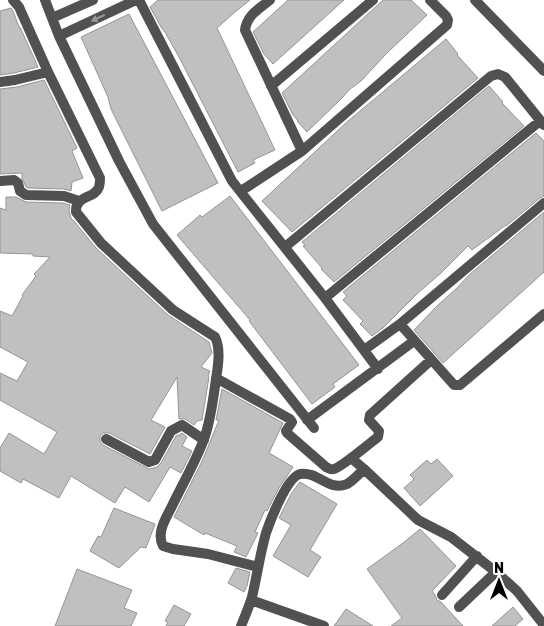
<svg xmlns="http://www.w3.org/2000/svg" width="544" height="626" font-family="Rubik,sans-serif">
<style>
.building{fill:#c0c0c0;stroke:#959595}
.lines{fill:none;stroke-linecap:round;stroke-linejoin:round}
.minor{stroke:#515151;stroke-width:10}
.tertiary{stroke:#515151;stroke-width:10}
.oneway{fill:#979797}
</style>
<rect width="100%" height="100%" fill="#fff"/>
<path class="building" d="M158,0H250L235,12L217,28L275,150L253,160L255,163L238,172L179,57L165,32L161,27L150,7Z
M288,0H344L273,64L264,54L253,32Z
M383,0H411L427,15L386,54L361,81L350,89L342,98L307,132L297,121H298L293,115L282,93Z
M11,8L13,11L19,27H20L38,67L14,73L0,75V11Z
M129,14L218,183L162,211L111,109L108,97L81,37Z
M446,39L458,54L457,55L478,78L292,232L262,201L347,122Z
M44,80L77,148L72,151L83,178L72,182L71,191L64,189L28,188L26,187L22,178V173L0,174V89L17,87Z
M489,86L503,102L502,103L524,126L334,282L321,269L322,268L303,246L305,245L302,242Z
M536,133L544,141V196L540,198L506,226V225L472,250L468,246L441,273L418,293L383,328L372,336L360,324L363,321L343,300L347,296L343,292Z
M230,196L359,365L333,384L335,387L312,404L249,321L250,320L177,235L200,215L202,217Z
M6,197H16L26,202L63,203L70,205L69,211L71,218L74,221L96,248L168,315L209,342L212,353L201,367L210,371L208,376L209,377L202,420L197,421L194,425L185,419H179L177,377L151,420L165,427L150,454L109,433H103L100,436V442L103,445L149,469L157,467L161,463L176,436L178,435L180,436V434L182,433L187,437L182,446L192,451L181,473L170,467L149,502L125,487L115,503L71,476L59,498L23,479L21,483L0,471V448L9,433L44,454L57,432L0,400V373L17,381L28,362L0,347V311L12,316L23,296L22,295L36,276L34,274L50,257L33,256V254L0,253V208L6,210Z
M544,212V272L443,363L414,330L438,305L457,288L469,275Z
M222,389L283,423L269,453L293,467L279,488L267,511L265,510L255,532L258,533L246,557L234,552L237,546L205,533L204,535L174,517L203,459L219,420H216Z
M437,459L453,476L420,506L404,488L414,479L410,475L427,460L431,464Z
M300,482L337,504L310,550L321,557L308,577L273,556L291,525L279,518L291,494Z
M114,508L155,524L146,548L141,547L119,568L90,551L98,536L101,537Z
M420,529L456,566L432,591L435,595L437,600L441,602L463,626H391L402,618L367,569L403,543Z
M236,568L250,572L247,586L244,592L228,583Z
M77,569L132,590L124,608L137,613L131,626H55Z
M174,605L191,614L184,626H166L168,622L165,621Z
M513,607L523,619L515,626H492Z
M346,609L373,626H334Z"/>
<g class="lines">
<path class="minor" d="M13,0L19,7L48,72L100,178C100,181 100,184 99,187C95,199 75,195 76,212L101,243L173,310L215,337C221,349 218,366 216,379C213,399 211,420 204,439C196,461 182,485 172,506C166,518 156,533 163,546L173,549L208,554L258,567
M45,0L59,36L119,161L153,224L314,428
M139,0L232,181L325,298L378,369
M270,0C259,9 247,15 245,30L302,151
M52,18L93,0
M59,36L136,0
M0,82L15,80L48,72
M271,86L373,0
M0,181L14,180L18,183L20,191L26,195L64,196L79,201
M241,191L302,151L447,25L448,20L446,16L430,0
M285,247L491,76L498,74L505,77L544,125
M325,298L540,121
M400,324L454,385H460L544,314
M364,350L400,324L544,203
M216,378L290,419L292,422L286,431L287,433L326,467C330,469 330,470 334,469C342,467 370,443 378,437L379,431L369,420L370,415L431,360
M307,420L414,341
M106,439L149,462L155,460L171,431L182,425L204,440
M351,458L364,469L418,520L451,537L496,572L517,591L544,625
M442,595L477,556
M251,600L324,626
M459,607L496,572
M241,626C245,616 249,607 252,597C257,576 260,554 266,533C270,521 287,477 300,474C318,471 329,492 347,484C353,481 359,474 364,469"/>
<path class="tertiary" d="M475,0L544,71"/>
</g>
<defs><path id="oneway-solid" d="M-6-.8H1V-3.2L6.5 0L1 3.2V.8H-6Z" transform="scale(1.25)"/></defs>
<use class="oneway" href="#oneway-solid" transform="translate(98 18) rotate(155)"/>
<g transform="translate(499 581)" stroke="#ffffff" stroke-width="4" paint-order="stroke">
<path d="M0-4L9 19L0 12L-9 19Z" fill="#000000"/>
<text y="-8" font-size="14" font-weight="bold" text-anchor="middle" fill="#000000">N</text>
</g>
</svg>
